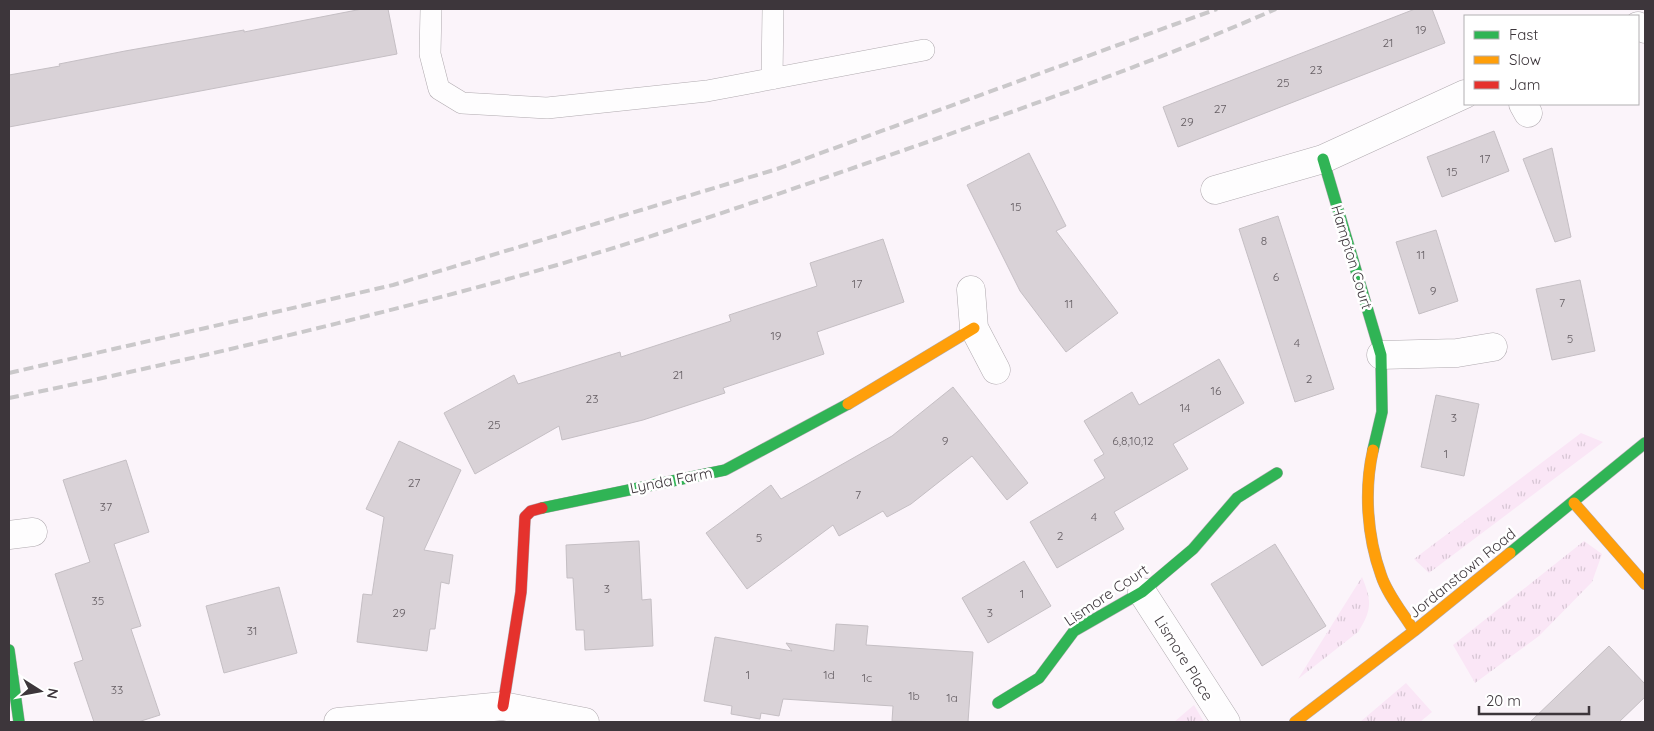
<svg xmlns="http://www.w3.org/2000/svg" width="1654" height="731" font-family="Quicksand,sans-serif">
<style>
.grass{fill:url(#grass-tufts)}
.building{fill:#d9d2d7;stroke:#c5bfc4}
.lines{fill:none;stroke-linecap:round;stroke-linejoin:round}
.lane-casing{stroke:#b0aaaf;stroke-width:22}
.street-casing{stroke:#b0aaaf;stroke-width:29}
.fast-casing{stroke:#b0aaaf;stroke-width:12}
.slow-casing{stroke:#b0aaaf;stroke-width:12}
.jam-casing{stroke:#b0aaaf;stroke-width:12}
.lane{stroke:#fefdfe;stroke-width:21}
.street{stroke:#fefdfe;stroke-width:28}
.fast{stroke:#30b455;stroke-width:11}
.slow{stroke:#ff9f0a;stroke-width:11}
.jam{stroke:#e5322d;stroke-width:11}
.rail{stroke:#cac8ca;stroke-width:4;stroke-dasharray:10 5;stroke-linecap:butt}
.labels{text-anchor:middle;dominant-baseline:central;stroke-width:5;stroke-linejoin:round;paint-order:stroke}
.number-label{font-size:12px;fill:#645d62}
.street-label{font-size:15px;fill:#3d363b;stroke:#fff}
</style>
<defs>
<pattern id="grass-tufts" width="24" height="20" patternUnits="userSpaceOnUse" patternTransform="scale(1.25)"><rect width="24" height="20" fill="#fae6f6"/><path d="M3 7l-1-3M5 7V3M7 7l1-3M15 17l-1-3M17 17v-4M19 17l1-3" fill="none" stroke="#d7c6d4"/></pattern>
</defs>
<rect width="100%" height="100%" fill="#fbf4fa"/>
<path class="grass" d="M1581,433L1603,442L1429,573L1414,559Z
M1584,541L1602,554L1592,582L1539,636L1475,683L1453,645Z
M1362,577C1372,601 1372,610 1358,632L1298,679Z
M1406,683L1432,712L1420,722H1360Z
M1194,705L1204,722H1174Z"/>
<path class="building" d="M362,9H388L397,54L9,127V75L60,66L59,64L125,51L244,30V32Z
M1415,9H1432L1445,43L1178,147L1163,107Z
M1494,131L1509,171L1442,197L1427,157Z
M1552,148L1571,237L1555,242L1523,159Z
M1029,153L1066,226L1056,231L1118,313L1066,352L1020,291L967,185Z
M1278,216L1334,389L1295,402L1239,229Z
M1436,230L1458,301L1419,314L1396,242Z
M883,239L904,302L817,332L824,354L723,388L725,393L643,420L562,440L559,426L475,474L444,413L514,375L518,384L620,352L621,357L731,321L729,315L817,286L810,263Z
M1580,280L1595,351L1552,360L1536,289Z
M1219,359L1244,403L1173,444L1188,469L1114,512L1124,529L1057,568L1030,522L1105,478L1094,460L1104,454L1084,421L1132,392L1139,405Z
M953,387L1028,483L1007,500L972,456L911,504L887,517L883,511L839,536L833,525L747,589L706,533L771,485L781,499L892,436Z
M1436,395L1479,404L1464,476L1421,467Z
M399,441L461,470L424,550L453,555L449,584L441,582L435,629H430L427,651L357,642L363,594L372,595L384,517L366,509Z
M126,460L149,532L114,544L141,626L131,629L160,715L138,722H94L74,663L83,660L55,574L90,562L63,480Z
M639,541L642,600L651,599L653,646L585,650L584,630H576L573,578H567L566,545Z
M1275,544L1326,626L1262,666L1211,584Z
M1024,561L1051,606L988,643L962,598Z
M279,587L297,653L224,673L206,606Z
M836,624L868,626L866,645L973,652L968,722L892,721L893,706L783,699L779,716L761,713L760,719L731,714L732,706L704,701L715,637L792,651L786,643L834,651Z
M1609,646L1645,684V697L1619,722H1530Z"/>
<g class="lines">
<defs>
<path id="lane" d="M431,9L430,54L439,89L462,103L547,108L707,91L924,50
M772,79L773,9"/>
<path id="street" d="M1638,26L1645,29
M1523,104L1528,113
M1215,190L1323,159L1465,94
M971,290L974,328L996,370
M1381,355L1457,353L1493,347
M9,535L33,532
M1142,592L1226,722
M338,722L503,706L585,722"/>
<path id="fast" d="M1323,159L1381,355L1382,412L1373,450
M542,508L725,470L848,404
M1510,553L1645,443
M9,650L19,722
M998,703L1039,678L1074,631L1142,592L1193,549L1237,498L1277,473"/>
<path id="slow" d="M848,404L974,328
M1373,450C1364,490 1367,536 1381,575C1387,594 1403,613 1414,631
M1574,503L1645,584
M1295,722L1414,631L1510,553"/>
<path id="jam" d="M503,706L521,592L525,517L531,511L542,508"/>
</defs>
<use href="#lane" class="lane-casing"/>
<use href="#street" class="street-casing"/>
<use href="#fast" class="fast-casing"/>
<use href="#slow" class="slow-casing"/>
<use href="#jam" class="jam-casing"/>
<use href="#lane" class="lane"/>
<use href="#street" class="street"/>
<use href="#fast" class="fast"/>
<use href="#slow" class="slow"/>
<use href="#jam" class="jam"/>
<path class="rail" d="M9,373L393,285L777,169L1217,9
M9,398C176,363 343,324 508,279C652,239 793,189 933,140C1048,99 1164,58 1276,9"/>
</g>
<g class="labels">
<g class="number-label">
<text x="1421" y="29">19</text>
<text x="1388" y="42">21</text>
<text x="1316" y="69">23</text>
<text x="1283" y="82">25</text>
<text x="1220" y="108">27</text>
<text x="1187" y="121">29</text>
<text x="1485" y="158">17</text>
<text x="1452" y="171">15</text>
<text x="1016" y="206">15</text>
<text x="1264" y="240">8</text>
<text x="1421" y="254">11</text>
<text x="1276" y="276">6</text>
<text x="857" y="283">17</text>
<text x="1433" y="290">9</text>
<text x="1562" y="302">7</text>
<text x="1069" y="303">11</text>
<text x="776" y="335">19</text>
<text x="1570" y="338">5</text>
<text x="1297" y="342">4</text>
<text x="678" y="374">21</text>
<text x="1309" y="378">2</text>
<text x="1216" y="390">16</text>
<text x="592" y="398">23</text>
<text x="1185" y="407">14</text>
<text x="1454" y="417">3</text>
<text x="494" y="424">25</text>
<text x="945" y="440">9</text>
<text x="1133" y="440">6,8,10,12</text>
<text x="1446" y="453">1</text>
<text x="414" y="482">27</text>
<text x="858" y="494">7</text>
<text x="106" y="506">37</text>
<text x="1094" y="516">4</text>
<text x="1060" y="535">2</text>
<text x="759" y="537">5</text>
<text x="607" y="588">3</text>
<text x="1022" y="593">1</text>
<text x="98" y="600">35</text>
<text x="399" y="612">29</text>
<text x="990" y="612">3</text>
<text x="252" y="630">31</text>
<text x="748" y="674">1</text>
<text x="829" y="674">1d</text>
<text x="867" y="677">1c</text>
<text x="117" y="689">33</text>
<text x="914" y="695">1b</text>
<text x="952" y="697">1a</text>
</g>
<g class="street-label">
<text transform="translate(1352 257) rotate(73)">Hampton Court</text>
<text transform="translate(671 480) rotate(-11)">Lynda Farm</text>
<text transform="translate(1462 573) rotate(-39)">Jordanstown Road</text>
<text transform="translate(1106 595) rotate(-34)">Lismore Court</text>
<text transform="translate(1184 658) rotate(58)">Lismore Place</text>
</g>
</g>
<rect width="1654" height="731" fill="none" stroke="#3d363b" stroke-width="20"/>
<rect x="1464" y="15" width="175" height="90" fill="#ffffff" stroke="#b1afb1"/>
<rect x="1474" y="31" width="25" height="8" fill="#30b455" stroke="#b1afb1"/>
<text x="1509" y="40" font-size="15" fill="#3d363b">Fast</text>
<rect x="1474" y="56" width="25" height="8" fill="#ff9f0a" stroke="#b1afb1"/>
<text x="1509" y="65" font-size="15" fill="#3d363b">Slow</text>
<rect x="1474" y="81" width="25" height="8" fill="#e5322d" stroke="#b1afb1"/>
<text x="1509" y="90" font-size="15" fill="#3d363b">Jam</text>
<g transform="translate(40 691) rotate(101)" stroke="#ffffff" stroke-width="4" paint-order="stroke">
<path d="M0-4L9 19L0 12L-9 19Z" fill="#3d363b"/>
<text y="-8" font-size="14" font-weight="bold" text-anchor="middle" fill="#3d363b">N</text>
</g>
<path d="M1479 706v8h110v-8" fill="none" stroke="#3d363b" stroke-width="2.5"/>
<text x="1486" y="706" font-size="15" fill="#3d363b" stroke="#ffffff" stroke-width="4" paint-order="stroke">20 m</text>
</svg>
